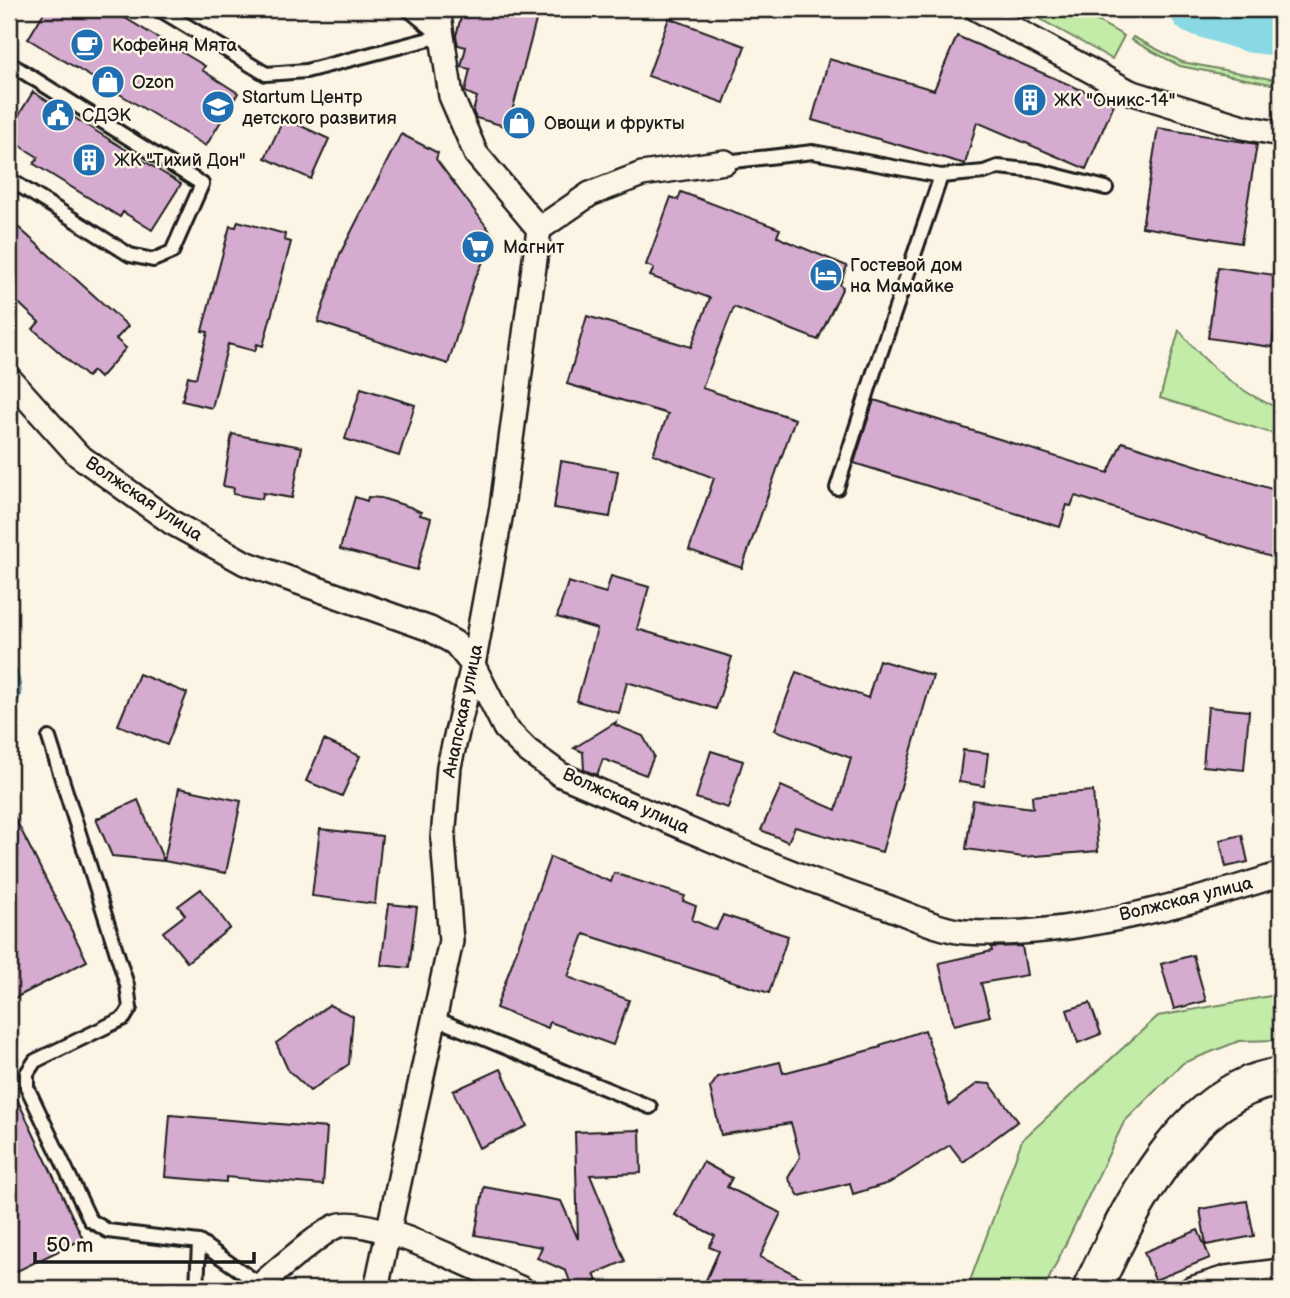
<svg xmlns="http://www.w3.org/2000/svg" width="1290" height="1298" font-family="'Balsamiq Sans',sans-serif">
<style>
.green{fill:#c3eca8;stroke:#708462;stroke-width:2}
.water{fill:#89d9e5;stroke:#5d8d95;stroke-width:2}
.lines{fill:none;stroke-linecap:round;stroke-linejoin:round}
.river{stroke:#89d9e5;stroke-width:52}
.building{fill:#d6abd0;stroke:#1c1c1c;stroke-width:2}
.service-casing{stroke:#1c1c1c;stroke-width:18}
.minor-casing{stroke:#1c1c1c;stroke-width:28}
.primary-casing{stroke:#1c1c1c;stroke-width:42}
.service{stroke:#fcf5e5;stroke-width:12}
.minor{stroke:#fcf5e5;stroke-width:23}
.primary{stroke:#fcf5e5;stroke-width:37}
.labels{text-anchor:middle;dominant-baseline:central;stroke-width:5;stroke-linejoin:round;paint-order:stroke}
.poi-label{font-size:18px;fill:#1c1c1c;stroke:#fcf5e5;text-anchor:start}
.street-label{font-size:18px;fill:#1c1c1c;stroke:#fcf5e5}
</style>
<rect width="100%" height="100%" fill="#fcf5e5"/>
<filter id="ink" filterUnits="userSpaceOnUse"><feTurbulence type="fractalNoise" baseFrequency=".0143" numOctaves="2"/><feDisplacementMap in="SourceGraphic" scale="14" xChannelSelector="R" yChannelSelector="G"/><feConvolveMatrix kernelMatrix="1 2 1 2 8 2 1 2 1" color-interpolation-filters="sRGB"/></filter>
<g filter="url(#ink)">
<path class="green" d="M1036,9H1076L1124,36L1112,59L1042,20Z
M1133,37L1182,62L1281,81V86L1180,66L1131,40Z
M1179,330C1206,365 1239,393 1281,409V436L1160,398Z
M1281,994V1040L1239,1041L1183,1063L1124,1122L1044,1289H967L1022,1140L1158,1016Z"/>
<path class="water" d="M9,659C20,675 28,697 9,711Z"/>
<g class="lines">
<path class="river" d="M1196,9L1253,27L1281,30"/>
</g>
<path class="building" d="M46,9H110L205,66L202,70L238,93L206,146L28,39Z
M463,9H539L508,127L476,118L473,112L477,97L465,92L470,69L461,67L466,47L458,45L456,36Z
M669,18L745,46L724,103L648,76Z
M957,36L1114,104L1086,169L977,122L965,164L812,120L829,59L934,90Z
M33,92L181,184L152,230L123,212L120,217L34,164L38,157L9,139V131Z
M284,118L329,139L311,179L265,158Z
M1158,128L1257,144L1241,243L1142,227Z
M401,134L438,153L436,159L495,238L474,280L448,364L318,322L340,254Z
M681,192L780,229L777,236L784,240L847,266L840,285L843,287L818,340L734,307L702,388L795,419L742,568L689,550L714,478L653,454L668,414L567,384L587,316L691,347L710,298L650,276L654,268L646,265L671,197L678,200Z
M9,219L128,326L116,339L126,348L100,378L93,371L87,377L33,329L39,322L9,294Z
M238,221L285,234L284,240L291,242L263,346L257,344L255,351L228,344L212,408L182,401L188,376L196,378L208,332L202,331L230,226L236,227Z
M1218,267L1281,276L1272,347L1208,338Z
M361,388L415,405L399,456L345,439Z
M874,400L1108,473L1122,442L1281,492V560L1075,496L1071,506L1067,505L1060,527L854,463Z
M232,434L302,447L292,498L263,493L262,499L233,494L234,488L223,486Z
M561,461L618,471L610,517L554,508Z
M355,497L367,501L368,497L381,498L410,507L421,512L420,515L431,518L417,570L340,549Z
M611,576L649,587L637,629L732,657L716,709L627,682L619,713L577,701L597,629L557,617L568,582L606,593Z
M879,660L933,676L882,852L795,827L788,842L761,830L781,786L836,810L851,758L775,730L796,672L868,698Z
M139,674L187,693L167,745L118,725Z
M1208,707L1249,711L1244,770L1203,766Z
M616,722L615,725L643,736L654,756L646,775L603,759L597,775L584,770L583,752L574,748Z
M324,740L360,756L342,796L306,781Z
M963,750L988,753L984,786L959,782Z
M711,751L743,761L728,808L696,798Z
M179,788L241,801L226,873L164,861Z
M1093,791L1098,851L1023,857L966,849L973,800L1033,808L1032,796Z
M138,800L164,861L112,856L96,819Z
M9,806L87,961L9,1001Z
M320,829L382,836L375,904L312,896Z
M1242,835L1248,862L1226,867L1220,840Z
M550,857L611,882L614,873L685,896L683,901L696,906L692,920L716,930L723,915L788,936L769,993L584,934L568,977L629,1000L613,1045L550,1022L548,1028L496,1008Z
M201,889L230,928L187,962L163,932L185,915L178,906Z
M389,904L417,907L409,968L381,965Z
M1022,946L1027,975L981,983L990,1016L954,1025L939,963L992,951L991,947Z
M1193,955L1206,1001L1174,1009L1161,964Z
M1090,1003L1101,1034L1078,1043L1067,1010Z
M329,1005L353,1016L349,1064L310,1091L288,1070L276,1043Z
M925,1030L949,1105L978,1083L990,1084L1018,1121L963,1162L950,1145L889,1183L853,1194L850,1183L799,1196L788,1178L800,1157L791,1123L721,1135L710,1088L718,1077L780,1062L783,1073L881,1047L880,1045Z
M501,1069L527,1126L479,1148L453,1091Z
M9,1082L83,1239L9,1275Z
M170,1115L327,1128L323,1185L226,1177V1182L165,1177Z
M640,1130L641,1173L590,1175L625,1261L594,1274L597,1281L581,1288L571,1284L566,1271L537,1258L542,1247L475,1235L484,1187L561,1201L578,1239L575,1132Z
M703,1162L732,1178L727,1187L781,1213L760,1257L825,1289H702L719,1251L709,1247L715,1236L675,1215Z
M1247,1201L1254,1236L1206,1245L1200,1209Z
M1198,1230L1210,1258L1155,1280L1144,1252Z"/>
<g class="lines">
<defs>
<path id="service" d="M159,9L266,74L306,71L441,36
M408,9L441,36
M9,15L12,9
M9,63L202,184L172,252L153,260L130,255L9,179
M725,162L813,152L941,176L984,172L998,167L1039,171L1106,188
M837,488L874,372L941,176
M49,738L127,985L130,1008L124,1018L35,1061L27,1073V1087L90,1220L108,1231L199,1242L261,1285
M434,1018L650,1107
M197,1289L199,1242"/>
<path id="minor" d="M438,9L451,96L476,154L539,229
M977,9L1130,92L1243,127L1281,134
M539,229L590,194L642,174L725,162
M9,378L78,455L171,522L245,563L430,629L455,643L473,665L505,728L527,750L561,775C668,820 775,870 885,906C910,915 939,930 965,932C1061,940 1190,903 1281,874
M257,1289C267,1278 324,1230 337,1226C369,1213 487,1274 522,1289
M376,1289L451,941L443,839L449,766L473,665L502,507L539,229
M1191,1289L1226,1278L1281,1271"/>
<path id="primary" d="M1092,1289C1128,1213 1186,1088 1281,1077"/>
</defs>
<use href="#service" class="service-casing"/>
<use href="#minor" class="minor-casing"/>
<use href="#primary" class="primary-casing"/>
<use href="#service" class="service"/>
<use href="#minor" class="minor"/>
<use href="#primary" class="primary"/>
</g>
</g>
<defs>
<symbol id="cafe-disc" viewBox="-11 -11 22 22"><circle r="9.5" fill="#1f6fb2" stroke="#fcf5e5"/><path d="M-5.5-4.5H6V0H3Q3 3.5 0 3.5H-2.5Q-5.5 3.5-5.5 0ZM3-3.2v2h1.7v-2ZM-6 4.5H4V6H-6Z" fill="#fff"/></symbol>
<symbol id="shop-disc" viewBox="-11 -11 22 22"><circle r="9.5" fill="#1f6fb2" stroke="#fcf5e5"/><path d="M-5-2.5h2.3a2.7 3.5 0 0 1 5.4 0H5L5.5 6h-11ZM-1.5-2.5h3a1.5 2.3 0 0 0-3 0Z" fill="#fff"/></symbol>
<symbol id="building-disc" viewBox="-11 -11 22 22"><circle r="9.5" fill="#1f6fb2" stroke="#fcf5e5"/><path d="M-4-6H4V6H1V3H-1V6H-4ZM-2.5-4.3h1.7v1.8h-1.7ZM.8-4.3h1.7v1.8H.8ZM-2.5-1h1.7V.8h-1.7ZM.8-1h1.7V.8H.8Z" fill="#fff"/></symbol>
<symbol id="school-disc" viewBox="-11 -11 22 22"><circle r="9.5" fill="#1f6fb2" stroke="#fcf5e5"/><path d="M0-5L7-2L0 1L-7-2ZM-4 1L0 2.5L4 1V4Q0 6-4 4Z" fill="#fff"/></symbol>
<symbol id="civic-disc" viewBox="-11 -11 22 22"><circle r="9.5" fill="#1f6fb2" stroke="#fcf5e5"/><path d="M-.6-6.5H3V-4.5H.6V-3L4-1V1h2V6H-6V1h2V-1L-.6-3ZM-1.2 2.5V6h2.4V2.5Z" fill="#fff"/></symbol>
<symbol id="supermarket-disc" viewBox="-11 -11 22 22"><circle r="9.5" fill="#1f6fb2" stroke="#fcf5e5"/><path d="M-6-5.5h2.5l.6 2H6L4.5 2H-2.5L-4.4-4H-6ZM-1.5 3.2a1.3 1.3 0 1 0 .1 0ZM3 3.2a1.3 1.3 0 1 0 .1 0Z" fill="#fff"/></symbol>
<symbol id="hotel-disc" viewBox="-11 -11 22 22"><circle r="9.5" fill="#1f6fb2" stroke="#fcf5e5"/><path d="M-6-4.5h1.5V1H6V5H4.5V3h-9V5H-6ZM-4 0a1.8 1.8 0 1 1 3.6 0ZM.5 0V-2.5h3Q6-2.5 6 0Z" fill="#fff"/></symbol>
</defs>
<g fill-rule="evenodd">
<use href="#cafe-disc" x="68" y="26" width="38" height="38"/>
<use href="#shop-disc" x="89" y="63" width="38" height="38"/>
<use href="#building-disc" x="1011" y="81" width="38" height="38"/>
<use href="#school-disc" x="199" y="88" width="38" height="38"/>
<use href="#civic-disc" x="39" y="96" width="38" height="38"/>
<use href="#shop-disc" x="500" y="104" width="38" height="38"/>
<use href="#building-disc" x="70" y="141" width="38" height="38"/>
<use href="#supermarket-disc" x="459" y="228" width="38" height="38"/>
<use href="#hotel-disc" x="807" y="256" width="38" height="38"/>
</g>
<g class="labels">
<g class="poi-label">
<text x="112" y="45">Кофейня Мята</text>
<text x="132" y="82">Ozon</text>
<text x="242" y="97">Startum Центр<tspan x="242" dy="21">детского развития</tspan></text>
<text x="1054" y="100">ЖК "Оникс-14"</text>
<text x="82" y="115">СДЭК</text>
<text x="544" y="123">Овощи и фрукты</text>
<text x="114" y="160">ЖК "Тихий Дон"</text>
<text x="503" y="247">Магнит</text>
<text x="850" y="265">Гостевой дом<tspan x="850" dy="21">на Мамайке</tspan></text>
</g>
<g class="street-label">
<text transform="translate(144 499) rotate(34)">Волжская улица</text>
<text transform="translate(463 711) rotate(-78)">Анапская улица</text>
<text transform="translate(626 801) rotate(24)">Волжская улица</text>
<text transform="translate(1186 899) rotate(-14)">Волжская улица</text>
</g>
</g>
<rect width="1290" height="1298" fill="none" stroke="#fcf5e5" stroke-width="35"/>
<rect x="18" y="18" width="1255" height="1263" fill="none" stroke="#1c1c1c" stroke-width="2.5" filter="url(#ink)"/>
<path d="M35 1252v10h219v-10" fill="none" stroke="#1c1c1c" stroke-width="3.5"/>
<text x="46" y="1252" font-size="21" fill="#1c1c1c" stroke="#fcf5e5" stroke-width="5" paint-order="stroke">50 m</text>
</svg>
